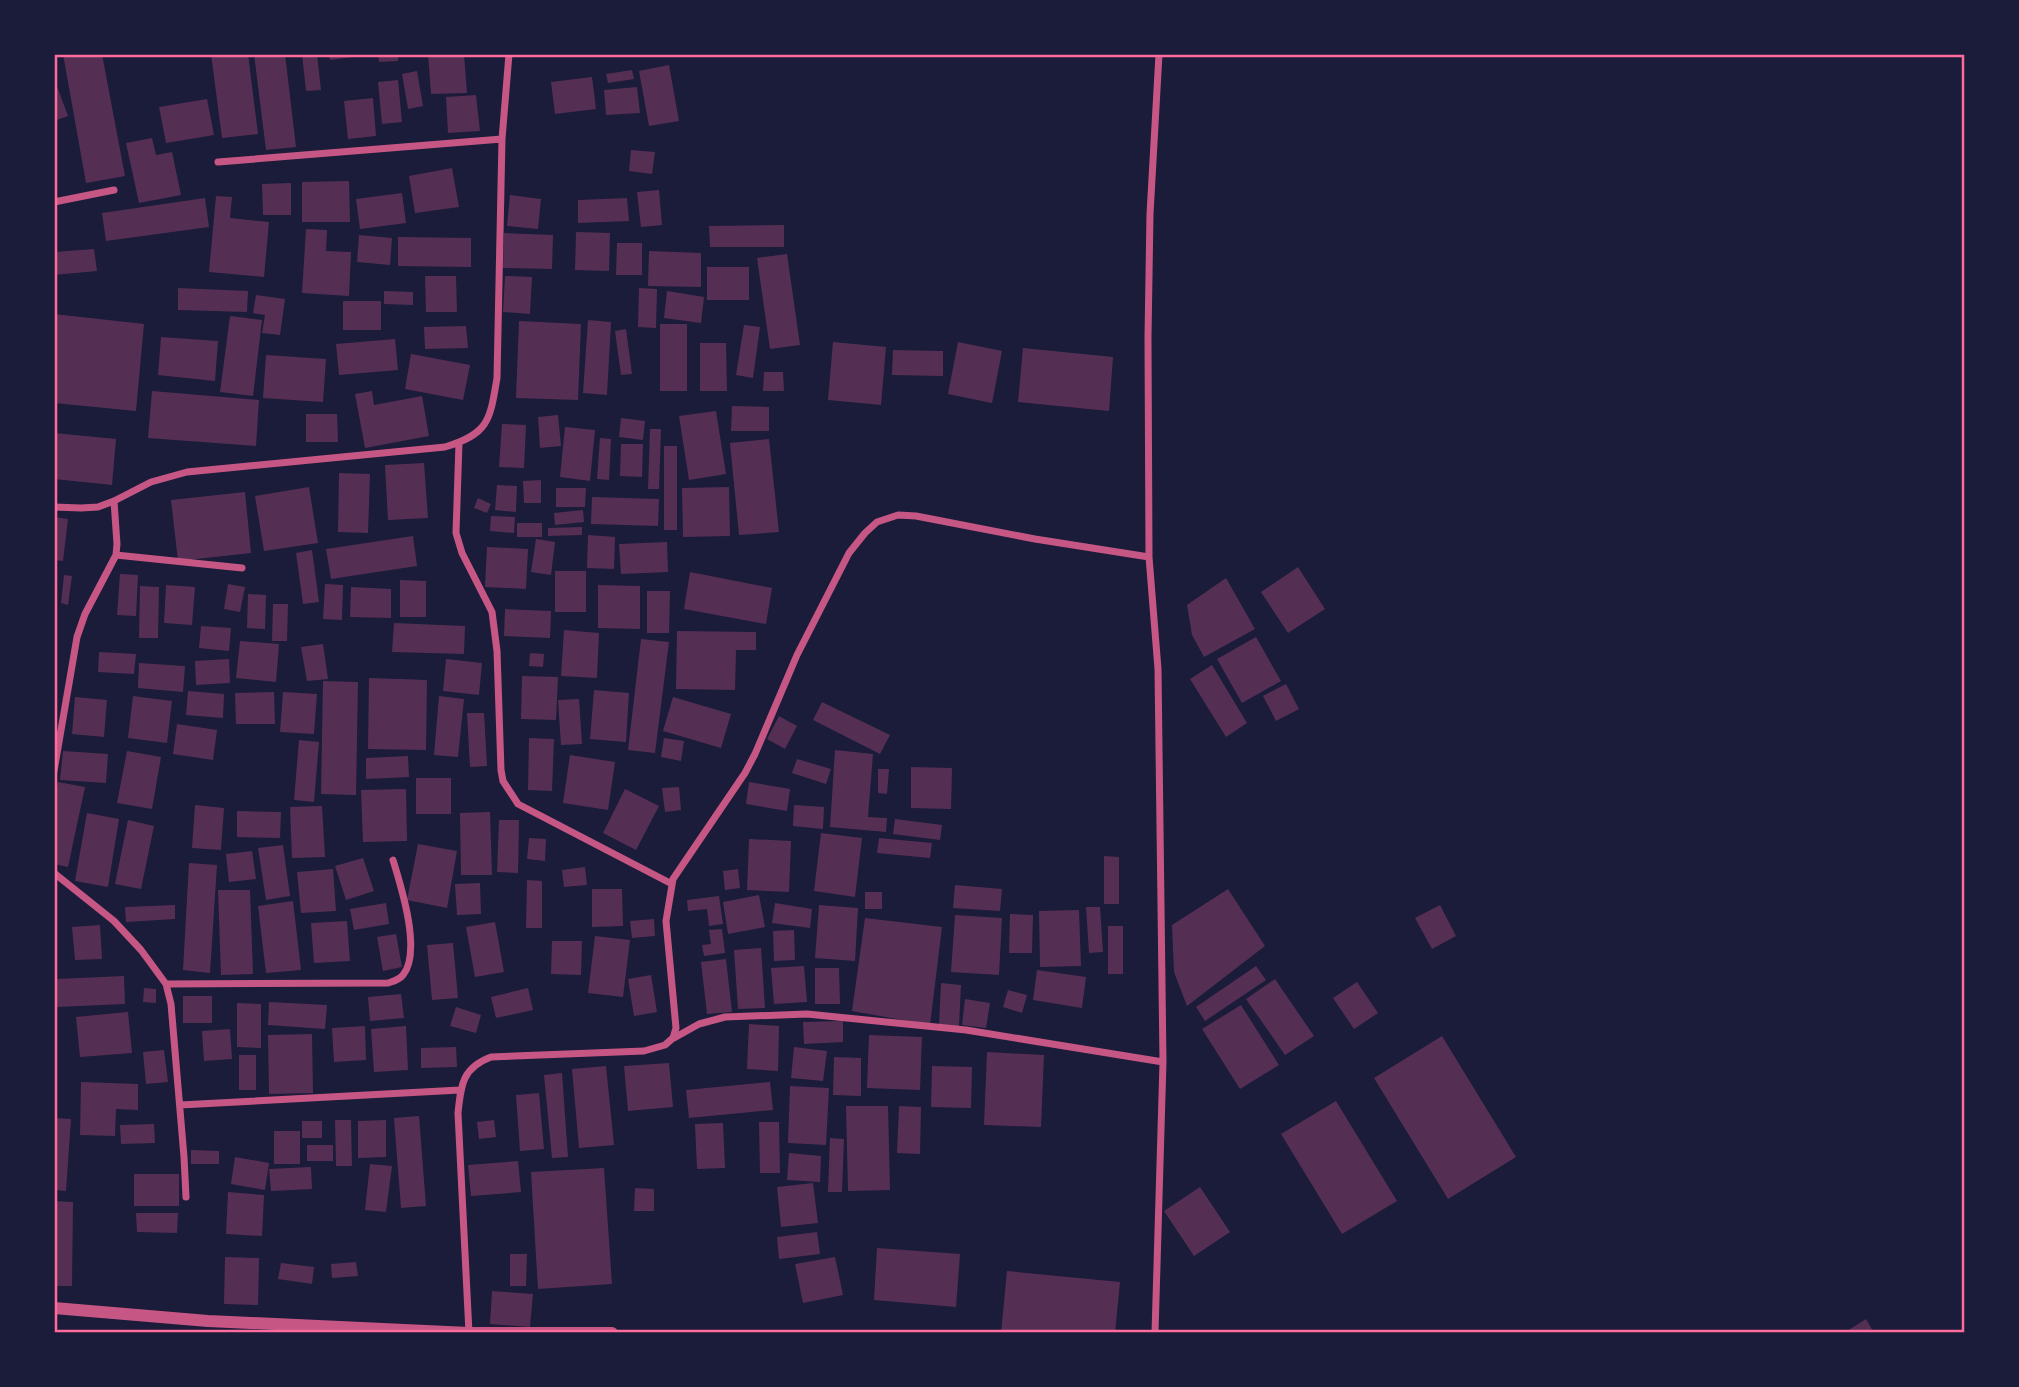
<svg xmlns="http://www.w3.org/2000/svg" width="2019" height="1387" font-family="Lato,sans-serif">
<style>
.building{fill:#542f53}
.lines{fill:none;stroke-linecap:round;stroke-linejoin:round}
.minor{stroke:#c65784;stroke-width:7}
.tertiary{stroke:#c65784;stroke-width:12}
.neatline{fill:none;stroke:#ff6b9d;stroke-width:2.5}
</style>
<rect width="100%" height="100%" fill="#1b1b3a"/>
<path class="building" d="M63,54H102L125,176L86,183Z
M211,54H248L258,134L222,138Z
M254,54H285L296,147L266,150Z
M302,54H317L321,90L306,91Z
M329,54H360V56L330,60Z
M378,54H398V61L379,62Z
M428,54H464L467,93L431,94Z
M669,65L679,121L649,126L639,71Z
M632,70L634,79L608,83L606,74Z
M417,71L423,106L408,109L402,74Z
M592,77L596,109L555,114L551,82Z
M54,78L68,116L54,121Z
M398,80L402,122L382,124L378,82Z
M637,87L640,113L606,115L604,90Z
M476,95L480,131L448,133L446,97Z
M373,98L376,136L348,139L344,101Z
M207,99L214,135L166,143L159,107Z
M152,138L156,155L172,152L181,195L139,203L126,143Z
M631,150L655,152L652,174L629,171Z
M452,168L459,207L415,213L409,176Z
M349,181L350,222H302V182Z
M291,183V215H263L262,184Z
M659,190L662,225L641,227L637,192Z
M402,193L406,223L360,229L356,199Z
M510,195L541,199L538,229L507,226Z
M216,196L232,197L230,218L269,222L264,277L209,272Z
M205,198L209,227L106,241L102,213Z
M627,198L629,221L578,223V200Z
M784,225V247H710L709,226Z
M306,229L327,230L326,251L351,252L349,296L302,293Z
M576,232L610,233L609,271L575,270Z
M504,233L553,235L552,269L503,268Z
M359,235L392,238L390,265L357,262Z
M398,237L471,238V267L398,266Z
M617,243H642V275H616Z
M94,249L97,271L54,275V252Z
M649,251L701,253V287L648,286Z
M787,254L800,345L770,349L757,258Z
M707,267H749V300H707Z
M425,276H456L457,312H426Z
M505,276L532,277L530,314L503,312Z
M178,288L248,291L247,312L178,310Z
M639,288L657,289L656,328L638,327Z
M384,291L413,292V305L384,304Z
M667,291L704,297L701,323L664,318Z
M256,295L285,299L280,335L262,333L265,315L253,313Z
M343,301H381V330H343Z
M54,314L144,324L136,411L54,403Z
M230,316L262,320L253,396L220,392Z
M588,320L611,322L607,395L583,393Z
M519,321L581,324L578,400L516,398Z
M660,324H687V391H660Z
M744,325L760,327L753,378L736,375Z
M466,326L468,348L425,349L424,327Z
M626,329L632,374L621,375L615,331Z
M161,337L218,341L215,381L158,375Z
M395,339L398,370L339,375L336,344Z
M833,342L886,347L881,405L828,400Z
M958,342L1002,351L992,403L948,394Z
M700,343H726L727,391H700Z
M1023,348L1113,357L1109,411L1018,402Z
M893,350L943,351V376L892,375Z
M411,354L470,365L463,400L405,389Z
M266,355L326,359L323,402L263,398Z
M764,372H783L784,391H763Z
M152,391L259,400L256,446L148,438Z
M372,391L374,405L422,396L429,436L365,448L355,394Z
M732,406L769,407V431H731Z
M716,411L726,474L689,480L679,416Z
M306,414H337L338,442H306Z
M558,415L561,446L540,448L538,417Z
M621,418L645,421L643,440L619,437Z
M502,424L526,425L524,468L499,467Z
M565,427L595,430L590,481L560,477Z
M650,429H661L659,489H648Z
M54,433L116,439L112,485L54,479Z
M600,438L611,439L609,480L597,479Z
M769,439L779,532L739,535L730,443Z
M621,444H643L642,477L620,476Z
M664,446H677V530H664Z
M424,463L428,518L388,520L385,465Z
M339,473L370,474L368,533L338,532Z
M541,480V503H524L523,481Z
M497,485L517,486L516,512L495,510Z
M309,487L318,543L264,551L255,496Z
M729,487L730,536L683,537L682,488Z
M556,488H586L585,507H556Z
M245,492L251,553L178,561L171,500Z
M592,497L659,499L658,526L591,524Z
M478,498L491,504L487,513L474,508Z
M583,510L584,522L555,525L554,513Z
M491,516L515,517L514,533L490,531Z
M54,517L68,519L63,561L54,560Z
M517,523H542V537H517Z
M582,527V535L548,536V528Z
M588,535L615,537L614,569L587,568Z
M413,536L417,566L331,579L326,549Z
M536,539L555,542L551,575L531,572Z
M667,542L668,572L621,574L619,544Z
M487,547L528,549L526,589L485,587Z
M312,550L319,602L303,604L296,553Z
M1298,567L1325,609L1288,633L1261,592Z
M555,571H586V612H555Z
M690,572L772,588L766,624L684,609Z
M120,574L138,575L136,616L117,615Z
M64,575L72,576L68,605L61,603Z
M1226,578L1255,629L1204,657L1192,635L1187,605Z
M400,580L426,581V617H400Z
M228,584L245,587L240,612L224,609Z
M325,584L343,585L342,620L323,619Z
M166,585L195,587L192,625L164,623Z
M598,585L640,586V629L598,628Z
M140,586L159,587L158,638H139Z
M351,587L391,589V618L350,617Z
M647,591H670L669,633H647Z
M248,594L266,595L265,629L247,628Z
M273,604H288L287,641H272Z
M505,609L551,611L550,638L504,636Z
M394,623L465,626L464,654L392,652Z
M201,626L231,628L229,651L199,648Z
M564,630L599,633L597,678L561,676Z
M677,631L756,632V650H736L735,690L676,689Z
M1256,637L1281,681L1242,703L1217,659Z
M641,639L669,642L655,753L628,750Z
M240,641L279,644L276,682L236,678Z
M323,644L328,679L307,681L301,647Z
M99,652L136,654L134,674L98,672Z
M530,653L544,654L543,667L529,666Z
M229,659L230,683L196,685L195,661Z
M446,659L482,663L479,695L443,691Z
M139,663L185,666L183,692L138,688Z
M1212,665L1247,723L1226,737L1190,679Z
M522,676L558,677L556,720L521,719Z
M369,678L427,680L426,750L368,749Z
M323,681L358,682L356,795L321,794Z
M1286,684L1299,709L1276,721L1263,696Z
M594,690L629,693L626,742L590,739Z
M188,691L224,694L223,718L186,715Z
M274,692L275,724H236L235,693Z
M283,692L317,694L314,734L280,732Z
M133,696L172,701L167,743L128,738Z
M439,696L464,699L458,757L434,755Z
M75,697L107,700L104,737L72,734Z
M673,697L731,714L721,748L663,731Z
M579,699L582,744L561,745L558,700Z
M822,702L890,735L880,754L813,720Z
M467,713H484L487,766L470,767Z
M779,716L797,726L785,749L767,739Z
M177,724L217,730L213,760L173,754Z
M529,738L554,739L552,791L528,790Z
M664,738L684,741L681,761L661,757Z
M299,740L319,742L314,802L294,800Z
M835,750L873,754L868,817L887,818L886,832L830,827Z
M63,751L108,754L106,783L60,780Z
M127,751L161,757L152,809L117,803Z
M570,755L615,762L608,810L563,803Z
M408,756L409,777L366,779V758Z
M797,759L831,769L826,784L792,773Z
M911,767L952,768L951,809L911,808Z
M878,769H889L887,794L878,793Z
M416,778H451V814H416Z
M58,782L85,787L68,867L54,864V801Z
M749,782L790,789L787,811L746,804Z
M679,787L681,810L665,812L662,788Z
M406,789L407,841L363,842L361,790Z
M625,789L659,806L636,850L603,833Z
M195,805L224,808L221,850L192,848Z
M794,805L824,807L823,829L793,826Z
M322,806L325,857L292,858L290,807Z
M237,811L281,812L280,838L237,837Z
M490,812L492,875H461L460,813Z
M87,813L119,819L108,887L75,881Z
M895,819L942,825L940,840L893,834Z
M128,820L154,826L141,889L115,884Z
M499,820H519L518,873L497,872Z
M821,833L862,838L855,897L814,891Z
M529,838L546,839L545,861L527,859Z
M879,838L932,843L930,858L877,853Z
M749,839L791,841L789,892L747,890Z
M418,844L457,851L447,908L407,900Z
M283,845L290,896L266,900L258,848Z
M252,851L256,879L229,882L226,854Z
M1104,856L1119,857V904H1104Z
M363,858L374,891L346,900L335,866Z
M189,863L217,865L210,973L183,970Z
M585,867L587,885L564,887L562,870Z
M333,869L336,911L301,913L297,872Z
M738,869L740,888L725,890L723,871Z
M527,880L542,881V928H526Z
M480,883L481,914L457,915L455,884Z
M955,885L1002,889L1000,911L953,908Z
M592,889H622L623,926L592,927Z
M1228,889L1265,946L1187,1006L1174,972L1172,925Z
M218,890H250L253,974L221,975Z
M865,892H882V909H865Z
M759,895L765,927L728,934L723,902Z
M719,896L723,924L709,926L707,909L688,911L687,900Z
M293,901L301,970L266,973L258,906Z
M386,903L389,924L354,930L350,909Z
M775,903L812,909L810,928L772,923Z
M175,905V919L126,922L125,907Z
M819,905L858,908L855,961L815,958Z
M1440,905L1456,936L1432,949L1415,918Z
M1086,907H1100L1103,952L1089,953Z
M1079,910L1081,966L1040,967L1039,911Z
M1010,914L1033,915L1032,953H1009Z
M955,915L1002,918L999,975L951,972Z
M865,918L942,927L930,1025L852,1011Z
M654,919L655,936L632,938L630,921Z
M347,921L350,961L314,963L311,923Z
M495,922L504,972L475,977L466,927Z
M100,925L102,959L75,960L72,927Z
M1108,926H1123V974H1108Z
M722,929L725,953L704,956L702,945L711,944L709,930Z
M794,930L795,960L774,961L773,931Z
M396,934L402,967L383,971L377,937Z
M595,936L630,940L623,997L588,993Z
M552,941H582L581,975L551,974Z
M453,943L458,998L432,1000L427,945Z
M761,948L765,1008L738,1009L734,950Z
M726,959L732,1012L707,1014L701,962Z
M804,966L807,1002L774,1004L771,968Z
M1256,966L1266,980L1205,1021L1196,1007Z
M815,968H839L840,1004H815Z
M1037,970L1086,977L1082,1008L1033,1000Z
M651,975L657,1012L634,1016L628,979Z
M124,976L125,1004L57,1007L56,979Z
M1275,979L1314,1036L1285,1055L1246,999Z
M1357,982L1378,1013L1354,1029L1333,998Z
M941,983L961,985L959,1026H939Z
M144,988L156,989V1003L143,1002Z
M528,988L533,1010L496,1018L491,997Z
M1008,990L1027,995L1022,1013L1003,1007Z
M401,994L404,1018L370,1021L368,997Z
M183,996H212V1023H183Z
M965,999L990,1003L986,1028L962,1025Z
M269,1002L327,1005L325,1029L268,1025Z
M237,1003L261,1004V1048L237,1047Z
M1241,1005L1279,1065L1240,1089L1202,1029Z
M456,1007L481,1015L476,1033L450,1026Z
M128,1012L132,1053L80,1057L76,1017Z
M843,1021V1042L804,1044L803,1022Z
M749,1024L779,1026L778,1071L747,1069Z
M365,1026L366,1060L334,1062L332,1028Z
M406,1026L408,1070L374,1072L371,1029Z
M230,1029L232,1059L204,1061L202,1031Z
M312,1034L313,1093L269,1094L268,1035Z
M869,1035L922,1037L920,1090L867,1088Z
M1442,1036L1516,1157L1448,1199L1374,1078Z
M456,1047L457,1067L421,1068V1048Z
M794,1047L827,1051L823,1081L791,1078Z
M164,1050L168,1082L146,1084L143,1052Z
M987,1052L1044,1055L1041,1127L984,1125Z
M239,1055H256V1090H239Z
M834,1057L861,1058V1096L833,1095Z
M669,1063L673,1107L628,1111L624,1066Z
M606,1066L614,1145L579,1148L572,1069Z
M932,1066L972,1067L971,1108L931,1107Z
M562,1073L568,1157L552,1158L544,1075Z
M81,1082L138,1084V1110L116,1109L115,1136L80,1135Z
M770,1082L773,1110L689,1118L686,1090Z
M790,1086L829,1088L826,1145L788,1143Z
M539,1093L544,1149L520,1151L516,1095Z
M1336,1101L1397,1201L1342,1234L1281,1134Z
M846,1106H888L890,1190L848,1191Z
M899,1106L921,1107L920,1154L897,1153Z
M419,1116L426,1206L401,1208L394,1118Z
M54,1118L71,1119L66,1191L54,1190Z
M335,1120H351L352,1166H336Z
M386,1120V1157L358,1158V1121Z
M494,1120L496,1137L479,1139L477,1122Z
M302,1121H322V1138H302Z
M759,1122H779L780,1173H760Z
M723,1123L725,1168L697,1169L695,1124Z
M154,1124L155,1143L121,1144L120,1125Z
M274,1131H300V1164H274Z
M830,1138L844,1139L842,1192H828Z
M307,1145H333V1161H307Z
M191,1150L219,1151V1164H191Z
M789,1153L821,1156L820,1182L787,1180Z
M235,1157L269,1163L265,1190L231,1184Z
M518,1161L521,1192L471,1196L468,1165Z
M370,1164L392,1166L386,1212L365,1210Z
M311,1167L312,1189L271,1191L269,1169Z
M604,1168L612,1284L538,1289L531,1172Z
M134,1174H179V1206H134Z
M813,1183L818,1223L781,1227L777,1187Z
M1200,1187L1230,1232L1194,1256L1164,1211Z
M635,1188L654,1189V1211H634Z
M228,1192L264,1195L262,1236L226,1234Z
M54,1201L73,1202L72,1286H54Z
M136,1213H178L177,1233L137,1232Z
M817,1232L820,1254L779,1259L777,1237Z
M877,1248L960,1254L956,1307L874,1300Z
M510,1254H527L526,1286H510Z
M225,1257L259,1258L258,1305L224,1304Z
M835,1257L843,1295L803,1303L795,1264Z
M356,1262L358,1276L332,1278L331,1264Z
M281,1263L314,1267L312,1284L278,1279Z
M1007,1271L1120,1282L1115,1333H1001Z
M492,1291L533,1294L530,1327L490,1324Z
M1866,1319L1874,1333H1844Z"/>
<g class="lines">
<path class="minor" d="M218,162L502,139
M54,202L114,190
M459,443L456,533L462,553L492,612L497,651L501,770L503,781L518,804L672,884
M54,507L81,508L98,507L114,501L151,482L187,472L445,447C489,434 490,420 497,378L502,139L509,54
M116,555L242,568
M54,771L77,637L85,614L116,555L117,544L114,501
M54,873L114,921L141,950L166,984L171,1004L184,1157L186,1197
M166,984L388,983C394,981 399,980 403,975C422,952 401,886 393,860
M674,1038L699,1024L725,1017L807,1014L966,1030L1163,1062
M180,1105L460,1090
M469,1333L458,1113C461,1085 462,1068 491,1057L644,1051L665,1045L673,1038L676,1028L666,921L673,879L745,773L755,754L797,655L849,553L865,533L877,522L898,515L916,516L1035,539L1149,557
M1155,1333L1163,1062L1158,669L1149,557L1148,337L1150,214L1159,54"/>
<path class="tertiary" d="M54,1308L208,1321L469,1333H612"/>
</g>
<rect width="2019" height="1387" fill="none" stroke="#1b1b3a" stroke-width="112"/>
<rect x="56" y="56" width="1907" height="1275" class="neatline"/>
</svg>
